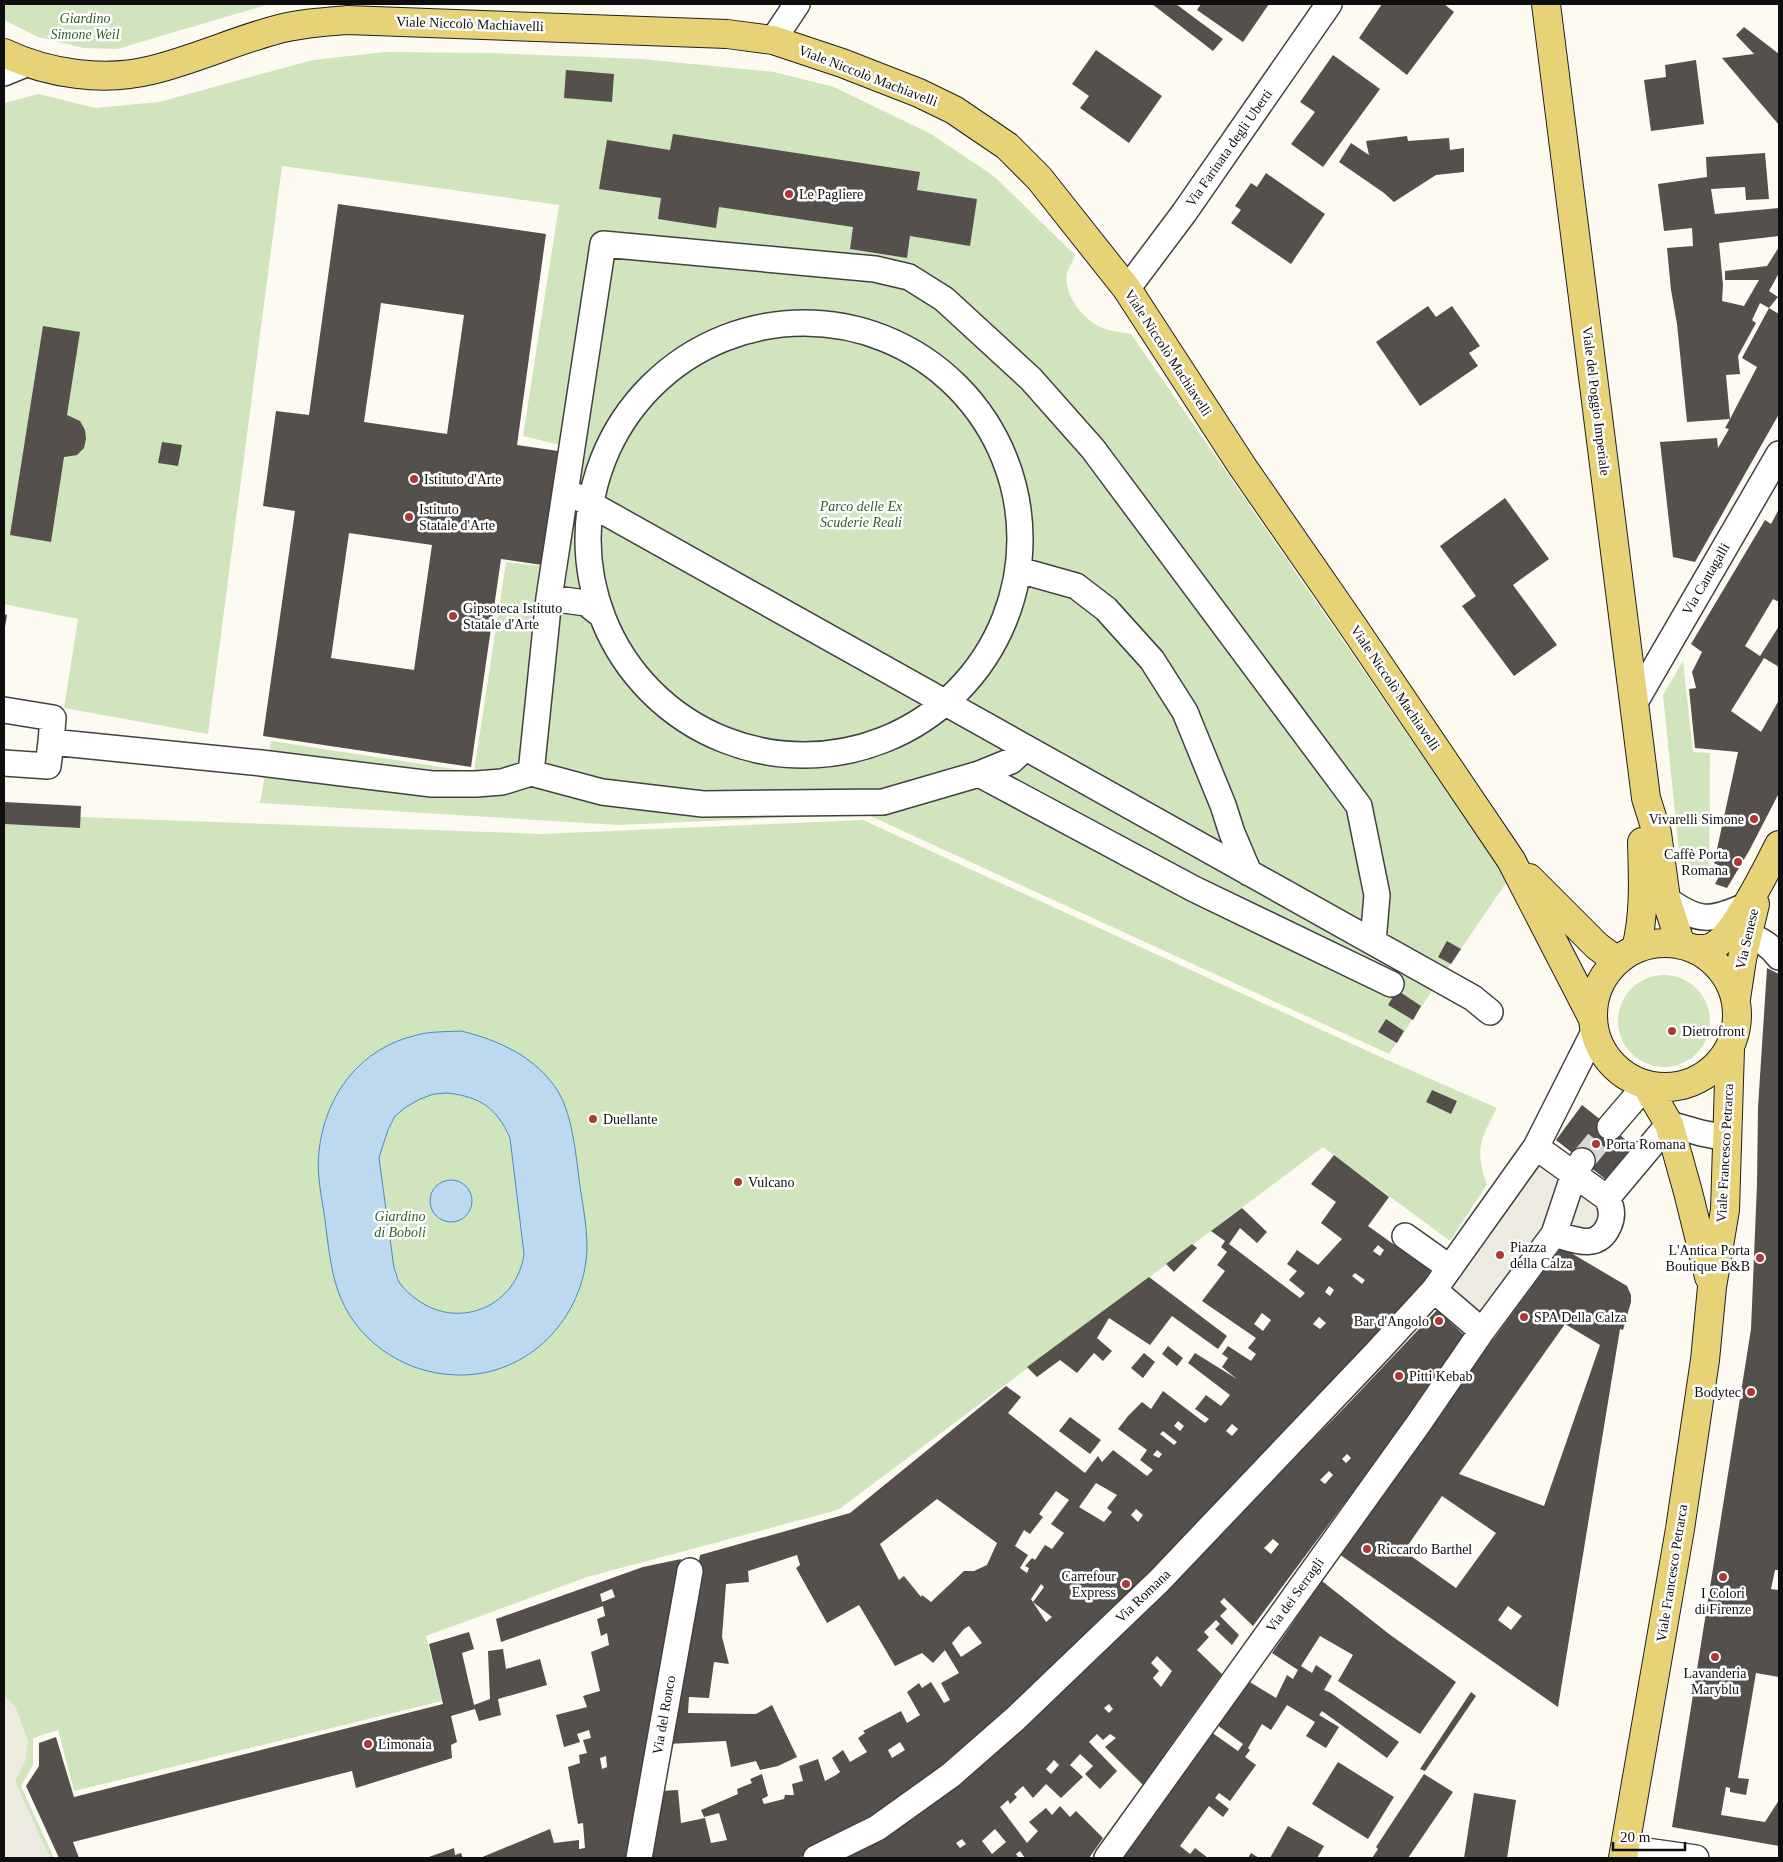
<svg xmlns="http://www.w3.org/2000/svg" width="1783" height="1862" font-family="Georgia,serif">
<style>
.green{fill:#d0e4be}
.plaza{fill:#edeae0}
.water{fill:#bcd9ef;stroke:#4c8abd;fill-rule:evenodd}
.building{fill:#55504c;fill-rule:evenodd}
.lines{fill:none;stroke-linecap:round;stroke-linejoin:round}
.minor-tunnel{stroke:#d9d7cf;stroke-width:25;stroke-dasharray:25 12;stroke-linecap:butt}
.minor-casing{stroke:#414141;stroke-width:28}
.major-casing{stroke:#1f1f1f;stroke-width:30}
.minor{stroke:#fff;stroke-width:25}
.major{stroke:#e7d277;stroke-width:28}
.poi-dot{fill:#ad3837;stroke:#fff;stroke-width:2}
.labels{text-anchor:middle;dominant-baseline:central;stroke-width:5;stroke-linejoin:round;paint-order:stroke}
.park-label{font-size:14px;font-style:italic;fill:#2f5e26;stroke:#fff}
.street-label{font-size:14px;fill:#0e0e0e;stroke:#fff}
.poi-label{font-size:14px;fill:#0e0e0e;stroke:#fff;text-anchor:start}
</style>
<rect width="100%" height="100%" fill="#fdfbf1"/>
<path class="green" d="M4,4H270L117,49L83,48L38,37L4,20Z
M385,52L491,53L642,59L774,72L834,87L931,134L995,177L1075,255C1073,261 1069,267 1067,273C1063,294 1082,318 1100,327C1109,331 1121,332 1131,334L1508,880L1389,1054L866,814L618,825L260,803L271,741L474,772L506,562L549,567L568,447L523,436L559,205L282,166L208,734L64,708L78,619L4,604V103L39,94L95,108L159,102L313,60Z
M1683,661L1693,752L1710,753L1709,874L1681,872L1663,695Z
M80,817L542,834L863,820L1385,1059L1497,1108C1481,1138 1474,1150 1487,1184L1450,1241L1323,1147L838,1510L587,1577L426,1636L442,1701L74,1791L58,1730L33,1738V1765L21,1786L54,1858H4V824L79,828Z
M1618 1021a46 46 0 1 1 92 0a46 46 0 1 1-92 0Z"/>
<path class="plaza" d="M1538,1162L1597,1205L1600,1216L1592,1232H1572L1481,1315L1449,1289Z
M4,1694L16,1708L28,1741L25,1763L15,1781L50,1858H4Z"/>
<path class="water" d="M461,1031C499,1040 538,1058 559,1093C572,1115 576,1154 579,1179C582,1201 587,1225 587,1248C585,1318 528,1377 457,1375C403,1374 353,1339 337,1288C330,1266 328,1243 325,1220C322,1198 316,1174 319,1151C325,1095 360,1048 417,1035C431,1031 447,1032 461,1031ZM448,1093C480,1097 497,1108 510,1138L524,1254C517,1305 461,1330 419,1301C412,1296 404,1290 399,1282C397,1278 396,1272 394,1268L379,1158L384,1142L388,1130L395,1116L406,1107L420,1099L434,1094Z
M430 1201a21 21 0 1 1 42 0a21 21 0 1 1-42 0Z"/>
<path class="building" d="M1152,4H1176L1223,39L1213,51Z
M1201,4H1269L1243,42L1197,10Z
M1382,4H1444L1454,12L1407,75L1359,38Z
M1744,27L1779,54V125L1722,58L1754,54L1736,35Z
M1096,50L1162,96L1129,143L1080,108L1089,96L1072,84Z
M1333,55L1380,89L1323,167L1291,144L1315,112L1300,102Z
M1696,60L1704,124L1651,131L1644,80L1666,77L1665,65Z
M566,70L614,74L612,102L564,98Z
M673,134L920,172L917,190L977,199L970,246L910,236L907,258L850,249L853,227L719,207L716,228L658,219L661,198L599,189L607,140L670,150Z
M1407,136L1408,141L1449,138L1450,150L1464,148V172L1436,175L1394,202L1384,193L1339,162L1351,143L1369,155L1366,141Z
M1765,153L1769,199L1746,200L1745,187L1711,189L1715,214L1779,208V236L1719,243L1723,285L1722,301L1744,306L1759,280H1725V271L1767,266L1779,247V273L1769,291L1778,297L1769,308L1779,314V414L1695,562L1673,557L1660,442L1717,438L1718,448L1729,429L1725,428L1730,419L1687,422L1677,324L1671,290L1667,248L1693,246L1692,228L1664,231L1658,184L1707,177L1706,157ZM1760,303L1769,308L1742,358L1757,367L1730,419L1726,375L1740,374L1738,356L1756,323L1752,320Z
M1266,173L1325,214L1291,264L1231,223L1241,210L1235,206L1251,183L1257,187Z
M338,204L546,234L517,445L565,452L549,566L501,559L471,767L263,736L295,511L263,506L276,411L309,415ZM381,303L464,315L447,434L364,422ZM349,533L432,545L414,670L331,658Z
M1428,306L1436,317L1452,306L1480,346L1469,353L1478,366L1420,406L1376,342Z
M43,326L80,332L67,415L80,421L85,430L86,439L84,448L77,455L64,457L51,542L10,535Z
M162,442L182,445L178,466L158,463Z
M1505,498L1549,559L1513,585L1557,645L1514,676L1462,606L1476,596L1440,546Z
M1779,509V602L1773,599L1745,646L1760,656L1779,626V667L1764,658L1731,711L1761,732L1779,700V793L1749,851L1727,888L1715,884L1723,868L1714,863L1738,752L1695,748L1689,689L1696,688L1692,672L1702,652L1691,644L1765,520L1771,524Z
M4,614L7,615L5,627H4Z
M4,802L81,806L80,828L4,824Z
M1447,941L1461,949L1451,964L1438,957Z
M1767,968L1779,974V1570H1775L1771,1589L1779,1590V1677L1756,1673L1738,1778L1749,1779L1746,1795L1730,1792V1788L1726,1787L1721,1815L1765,1822L1779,1800V1846L1672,1827L1751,1329L1757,1184L1758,1107Z
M1397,990L1421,1006L1413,1020L1388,1005Z
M1386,1019L1404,1031L1397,1043L1378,1032Z
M1432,1090L1457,1101L1451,1114L1426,1102Z
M1582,1105L1636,1148L1609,1182L1556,1140Z
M1334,1155L1389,1197L1368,1226L1431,1271L1414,1295L1349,1365L1126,1601L949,1770L829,1846L798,1858H647L660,1791L678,1790L681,1823L705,1818L711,1843L727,1840L719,1813L704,1817L701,1810L738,1794L737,1789L752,1783L750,1779L762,1774L768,1796L762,1799L764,1804L784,1799L785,1795H794L792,1784L803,1781L799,1766L818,1759L825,1781L836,1775L840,1772L832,1758L843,1750L850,1762L867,1752L858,1738L865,1733L863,1731L901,1711L907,1723L920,1715L907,1692L919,1683L922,1688L931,1682L944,1703L950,1700L941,1683L959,1673L945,1650L933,1663L922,1653L895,1666L859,1605L827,1623L796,1568L800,1565L797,1555L748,1571L749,1582L726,1584L722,1637L729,1664L714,1662L709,1698L689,1697L688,1713L756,1714L772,1705L797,1757L778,1766L760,1770L756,1761L731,1767L726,1741L668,1744L700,1555L850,1513L1006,1386L1021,1397L1008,1413L1085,1473L1098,1456L1102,1462L1113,1450L1147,1476L1153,1470L1140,1460L1147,1450L1118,1429L1128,1416L1142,1402L1151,1409L1163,1391L1205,1423L1209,1419L1195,1409L1206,1395L1221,1406L1230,1395L1188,1363L1195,1353L1237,1379L1222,1367L1228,1358L1222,1354L1228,1346L1251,1361L1256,1354L1248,1348L1256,1338L1202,1301L1225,1271L1217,1265L1227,1252L1221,1247L1225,1241L1211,1231L1242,1208L1267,1232L1257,1243L1240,1228L1229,1244L1300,1298L1305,1293L1289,1280L1297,1271L1287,1264L1297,1250L1318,1265L1342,1239L1321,1223L1336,1202L1311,1184ZM1378,1245L1384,1250L1380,1256L1373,1251ZM1355,1273L1365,1280L1362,1284L1352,1276ZM1329,1286L1334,1290L1330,1296L1325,1292ZM1262,1313L1271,1320L1263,1331L1254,1324ZM1319,1317L1326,1323L1320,1329L1313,1324ZM1178,1421L1184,1426L1180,1431L1174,1426ZM1232,1424L1238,1429L1232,1436L1226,1431ZM1163,1431L1177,1442L1174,1445L1160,1434ZM1157,1450L1162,1454L1159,1458L1153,1455ZM1096,1483L1117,1495L1107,1508L1112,1512L1104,1522L1079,1507ZM1056,1491L1069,1500L1051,1524L1064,1533L1052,1549L1045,1545L1035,1560L1032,1558L1025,1566L1029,1568L1027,1573L1020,1568L1028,1555L1015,1546L1024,1530L1030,1534L1043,1517L1039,1514ZM937,1499L997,1543L987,1565L974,1571H964L931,1602L922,1595L921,1597L904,1576L899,1580L880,1544ZM1136,1509L1143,1515L1138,1522L1131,1515ZM1041,1584L1044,1587L1033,1602L1052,1617L1046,1622L1031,1599ZM969,1626L982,1643L961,1657L952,1643L964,1629ZM900,1742L905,1750L892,1758L888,1750Z
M1192,1244L1197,1248L1174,1272L1166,1264Z
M1561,1247L1627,1286L1631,1295V1302L1623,1330L1620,1329L1558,1707L1339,1554L1415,1446ZM1565,1324L1600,1345L1544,1506L1459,1474ZM1442,1496L1496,1533L1456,1588L1404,1551ZM1508,1606L1522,1616L1511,1630L1498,1620Z
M1149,1277L1227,1336L1218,1349L1172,1316L1150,1345L1109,1318L1097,1338L1112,1351L1103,1361L1094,1353L1077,1373L1060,1360L1037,1377L1027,1367Z
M1437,1310L1464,1335L1413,1411L1253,1626L1224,1598L1220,1602L1227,1609L1220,1616L1239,1635L1232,1645L1215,1629L1220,1624L1216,1620L1204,1632L1209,1637L1197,1650L1222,1674L1171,1745L1144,1786L1105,1747L1116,1738L1110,1734L1103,1740L1097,1734L1089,1742L1117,1771L1100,1789L1085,1774L1093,1766L1080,1754L1070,1765L1083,1777L1061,1798L1046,1784L1033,1798L1023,1786L1014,1794L1017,1797L1010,1804L1008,1800L1000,1807L1027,1843L1038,1831L1029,1822L1046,1808L1052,1815L1060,1806L1070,1817L1076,1811L1103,1838L1089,1858H1025L1020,1851L1016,1854L1018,1857L1017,1858H835L1059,1695L1346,1406ZM1347,1454L1351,1458L1346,1463L1342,1459ZM1329,1471L1333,1475L1325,1484L1320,1480ZM1273,1539L1279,1544L1271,1554L1264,1548ZM1157,1656L1172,1671L1161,1687L1153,1678L1159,1671L1151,1663ZM1109,1704L1113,1709L1109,1713L1104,1708ZM1054,1760L1059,1765L1051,1774L1046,1769ZM995,1829L1006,1842L992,1854L982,1841ZM962,1839L966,1844L960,1848L956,1843Z
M1168,1346L1183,1358L1177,1366L1162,1354Z
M1144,1353L1155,1362L1143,1378L1131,1368Z
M1070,1417L1101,1440L1090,1454L1059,1431Z
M681,1559L652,1744L630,1858H480L550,1829L554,1843L579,1840V1849L585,1848L583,1823L578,1824L568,1767L580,1763L579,1755L587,1753L583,1740L591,1738L589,1730L577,1734L580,1742L564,1747L556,1715L587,1707L583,1696L600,1691L591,1652L609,1645L607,1633L601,1636L597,1619L605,1616L603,1606L501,1642L496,1619L643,1567ZM612,1589L615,1597L602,1602L600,1594ZM606,1756L607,1767L602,1769L600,1758Z
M1322,1581L1389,1634L1456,1682L1420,1734L1338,1681L1353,1655L1320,1636L1301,1666L1312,1673L1316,1665L1332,1676L1324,1690L1331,1693L1399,1742L1387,1758L1322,1711L1319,1715L1339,1727L1326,1748L1306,1736L1315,1722L1287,1705L1271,1730L1262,1724L1248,1748L1250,1750L1245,1757L1256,1765L1230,1801L1219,1793L1215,1798L1229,1809L1223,1817L1209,1806L1180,1846L1190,1854L1195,1848L1208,1858H1122L1211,1732L1238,1751L1243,1744L1217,1725L1248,1681L1276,1698L1287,1675L1293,1679L1298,1670L1272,1653Z
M469,1632L474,1649L462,1653L474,1705L490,1699L488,1651L503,1649L506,1669L540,1659L547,1685L498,1699L501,1715L479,1721L475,1709L451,1716L457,1742L451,1745L452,1758L356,1788L352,1771L73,1842L79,1858H59L26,1786L39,1766V1743L56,1737L74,1797L443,1704L429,1644Z
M1471,1692L1476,1696L1425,1771L1420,1769Z
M1338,1762L1394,1797L1368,1839L1312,1804Z
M1424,1774L1453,1792L1408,1858H1372L1378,1849L1376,1847Z
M1474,1793L1516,1800L1507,1858H1464Z
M1288,1826L1324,1846L1317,1858H1270Z
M454,1848L455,1855L461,1853L463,1858H426Z
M1251,1853L1259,1858H1248Z"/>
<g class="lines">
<path class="minor-tunnel" d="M1582,1161L1610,1127"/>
<defs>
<path id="minor" d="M773,40L797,4
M4,73L26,64
M1127,289L1184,213L1329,4
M588 539a216 216 0 1 1 432 0a216 216 0 1 1-432 0Z
M576,496L1473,998L1490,1012
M1019,570L1076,586L1106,609L1152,660L1185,712L1223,805L1232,833L1249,873
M549,598L603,244L875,269L909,277L944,299L1031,379L1093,449L1359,806L1377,895L1373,942
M600,614L586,603L549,598L531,773L602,792L703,804L883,802L979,774L1011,761L1025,748
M1634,704L1779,454
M4,710L53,718L51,742L261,763L432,784H476L502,782L531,773
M4,763L48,766L51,742
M979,774L1194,889L1391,984
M1666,899C1698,922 1710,922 1745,906
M1747,935C1761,940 1770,945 1779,957
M1610,1127L1646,1085
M1536,1147L1607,1198C1612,1207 1613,1216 1609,1225C1598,1251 1576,1240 1554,1234
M1607,1198L1669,1124L1701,1133L1726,1138
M1405,1236L1450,1268
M1434,1290L1482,1331
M1625,1848L1696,1858
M639,1858L690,1571
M816,1858L877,1828L951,1775L1015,1719L1159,1581L1376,1353L1434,1290L1536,1147L1595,1030
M1107,1858L1419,1423L1482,1331L1554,1234L1574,1174L1582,1161"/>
<path id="major" d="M1546,4L1646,798L1657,833L1666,899L1681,945
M4,53C48,74 104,82 152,70C193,60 232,42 272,31C296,24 322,22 347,20L727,34L773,40L842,63L919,93L954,110L1007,146L1039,178L1127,289L1242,466L1350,622L1511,860L1593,1019
M1529,878L1597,946L1617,961
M1593 1015a72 72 0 1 1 144 0a72 72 0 1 1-144 0Z
M1636,949C1645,913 1643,878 1642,842
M1695,949C1702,949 1708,950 1714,946C1734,935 1768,867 1779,845
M1736,999L1742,959L1755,904
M1646,1085L1669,1124L1688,1192L1709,1277
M1623,1858L1680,1529L1705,1360L1712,1287L1725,1210L1730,1049"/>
</defs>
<use href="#minor" class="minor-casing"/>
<use href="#major" class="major-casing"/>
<use href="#minor" class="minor"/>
<use href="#major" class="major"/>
</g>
<g class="poi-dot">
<circle cx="789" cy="194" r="5"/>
<circle cx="414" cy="479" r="5"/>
<circle cx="409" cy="517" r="5"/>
<circle cx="453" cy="616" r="5"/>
<circle cx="1754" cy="819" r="5"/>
<circle cx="1738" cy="862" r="5"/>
<circle cx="1672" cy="1031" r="5"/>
<circle cx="593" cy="1119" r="5"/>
<circle cx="1596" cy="1144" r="5"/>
<circle cx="738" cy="1182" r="5"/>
<circle cx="1500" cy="1255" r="5"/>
<circle cx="1760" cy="1258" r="5"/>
<circle cx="1524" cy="1317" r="5"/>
<circle cx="1439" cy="1321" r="5"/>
<circle cx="1399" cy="1376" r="5"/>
<circle cx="1751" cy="1392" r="5"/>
<circle cx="1367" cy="1549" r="5"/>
<circle cx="1723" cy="1577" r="5"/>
<circle cx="1126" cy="1584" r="5"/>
<circle cx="1715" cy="1657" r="5"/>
<circle cx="368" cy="1744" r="5"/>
</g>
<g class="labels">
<g class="park-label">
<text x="85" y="18">Giardino<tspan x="85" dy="16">Simone Weil</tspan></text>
<text x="861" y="506">Parco delle Ex<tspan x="861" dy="16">Scuderie Reali</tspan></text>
<text x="400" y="1216">Giardino<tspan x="400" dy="16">di Boboli</tspan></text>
</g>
<g class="street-label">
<text transform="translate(470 24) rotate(2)">Viale Niccolò Machiavelli</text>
<text transform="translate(868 76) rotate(21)">Viale Niccolò Machiavelli</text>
<text transform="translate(1229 148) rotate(-55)">Via Farinata degli Uberti</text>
<text transform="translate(1168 353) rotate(57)">Viale Niccolò Machiavelli</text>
<text transform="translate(1596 401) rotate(83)">Viale del Poggio Imperiale</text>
<text transform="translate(1706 579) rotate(-60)">Via Cantagalli</text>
<text transform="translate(1395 688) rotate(56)">Viale Niccolò Machiavelli</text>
<text transform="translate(1747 939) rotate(-77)">Via Senese</text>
<text transform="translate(1725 1153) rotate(-87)">Viale Francesco Petrarca</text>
<text transform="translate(1672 1573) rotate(-81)">Viale Francesco Petrarca</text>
<text transform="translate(1295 1595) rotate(-54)">Via dei Serragli</text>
<text transform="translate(1143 1596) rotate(-44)">Via Romana</text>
<text transform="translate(664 1715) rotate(-80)">Via del Ronco</text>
</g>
<g class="poi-label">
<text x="799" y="194">Le Pagliere</text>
<text x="424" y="479">Istituto d'Arte</text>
<text x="419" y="509">Istituto<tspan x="419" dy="16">Statale d'Arte</tspan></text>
<text x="463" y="608">Gipsoteca Istituto<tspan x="463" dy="16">Statale d'Arte</tspan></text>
<text x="1744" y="819" text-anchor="end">Vivarelli Simone</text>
<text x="1728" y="854" text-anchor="end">Caffè Porta<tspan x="1728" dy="16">Romana</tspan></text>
<text x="1682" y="1031">Dietrofront</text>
<text x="603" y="1119">Duellante</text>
<text x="1606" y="1144">Porta Romana</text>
<text x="748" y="1182">Vulcano</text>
<text x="1510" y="1247">Piazza<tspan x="1510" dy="16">della Calza</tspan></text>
<text x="1750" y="1250" text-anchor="end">L'Antica Porta<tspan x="1750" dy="16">Boutique B&amp;B</tspan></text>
<text x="1534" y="1317">SPA Della Calza</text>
<text x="1429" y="1321" text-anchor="end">Bar d'Angolo</text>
<text x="1409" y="1376">Pitti Kebab</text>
<text x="1741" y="1392" text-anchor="end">Bodytec</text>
<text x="1377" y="1549">Riccardo Barthel</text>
<text x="1116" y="1576" text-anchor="end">Carrefour<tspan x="1116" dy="16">Express</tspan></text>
<text x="1723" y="1593" text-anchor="middle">I Colori<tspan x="1723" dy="16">di Firenze</tspan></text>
<text x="1715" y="1673" text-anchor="middle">Lavanderia<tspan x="1715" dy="16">Maryblu</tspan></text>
<text x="378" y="1744">Limonaia</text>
</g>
</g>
<rect width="1783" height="1862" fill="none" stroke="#0e0e0e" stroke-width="10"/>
<path d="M1613 1842v8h72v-8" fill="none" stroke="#0e0e0e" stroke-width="2.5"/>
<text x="1620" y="1842" font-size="15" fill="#0e0e0e" stroke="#ffffff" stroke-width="4" paint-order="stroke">20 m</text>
</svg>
